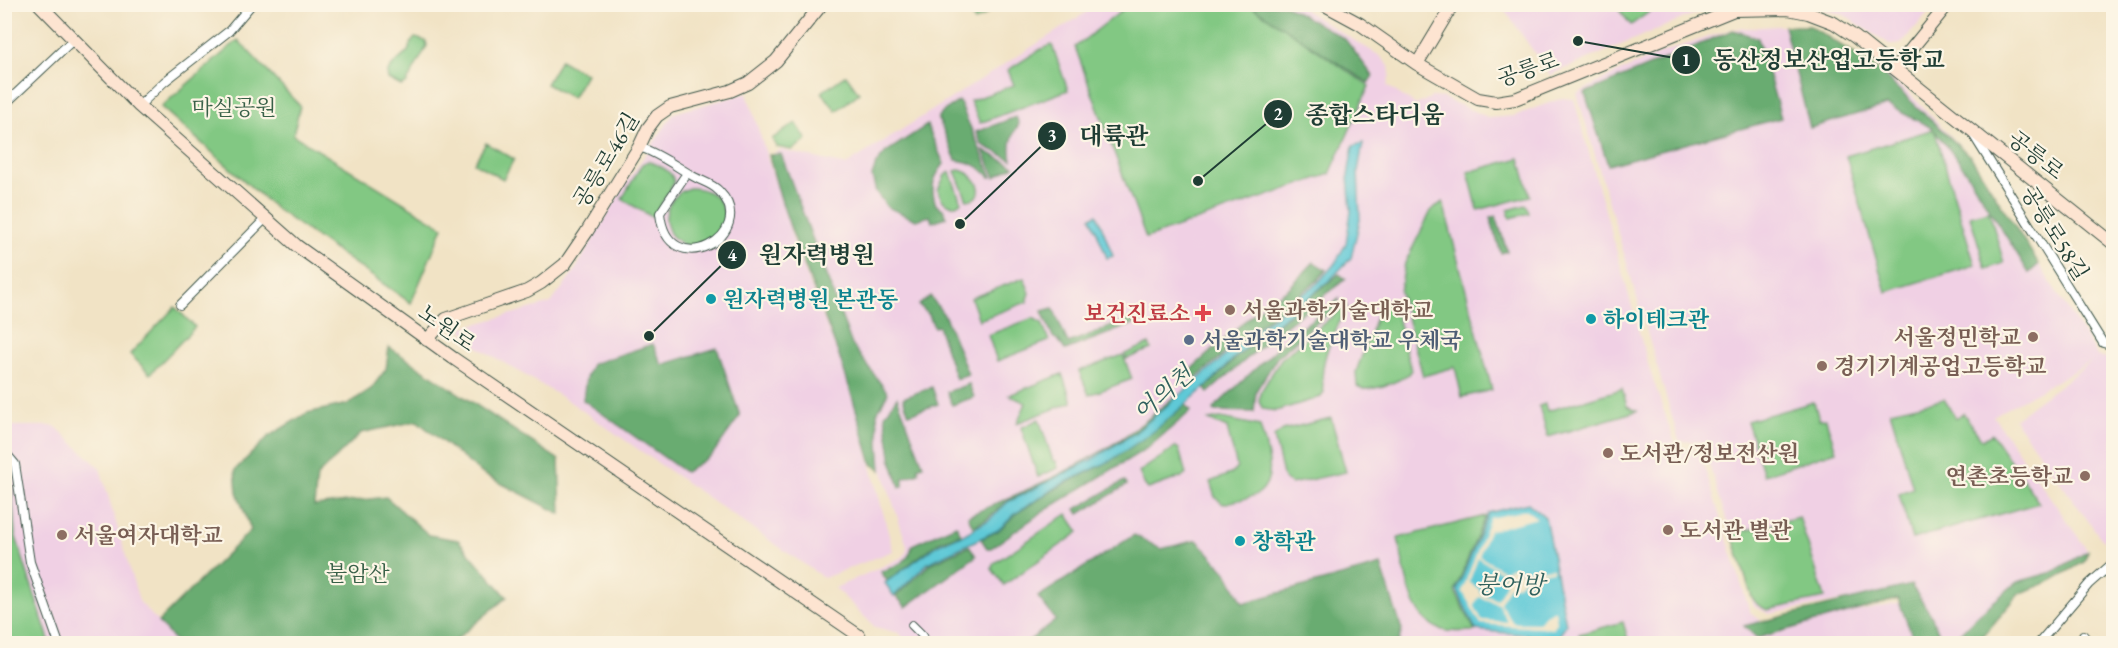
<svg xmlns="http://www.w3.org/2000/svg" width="2118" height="648" font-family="'EB Garamond','Noto Serif KR',serif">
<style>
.built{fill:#f0d0e4;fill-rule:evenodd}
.green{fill:#82c883;stroke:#50825c;stroke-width:1.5}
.forest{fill:#69ac71;stroke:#447452;stroke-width:1.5}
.water{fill:#5ec9d7;stroke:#3e8386;stroke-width:1.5}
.pier{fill:#f1e3c5;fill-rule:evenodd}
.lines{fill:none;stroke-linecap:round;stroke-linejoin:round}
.street-casing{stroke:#3e564a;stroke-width:10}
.secondary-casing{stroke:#3e564a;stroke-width:14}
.street{stroke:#fff;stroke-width:8}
.secondary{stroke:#fde4d1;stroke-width:12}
.culture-dot{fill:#0f9aa8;stroke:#fcf5e5;stroke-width:2}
.education-dot{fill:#8d6e63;stroke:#fcf5e5;stroke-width:2}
.health-dot{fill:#e0444e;stroke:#fcf5e5;stroke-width:2}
.service-dot{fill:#5c6f8a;stroke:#fcf5e5;stroke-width:2}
.labels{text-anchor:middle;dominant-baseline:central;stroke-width:4.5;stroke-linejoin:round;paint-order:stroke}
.street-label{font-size:22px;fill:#1f3d34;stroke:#fcf5e5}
.park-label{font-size:22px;fill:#386048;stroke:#fcf5e5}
.culture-label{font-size:22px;font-weight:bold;fill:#0d838f;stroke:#fcf5e5;text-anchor:start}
.education-label{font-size:22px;font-weight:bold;fill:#785e54;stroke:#fcf5e5;text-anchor:start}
.health-label{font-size:22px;font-weight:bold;fill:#be3a42;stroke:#fcf5e5;text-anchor:end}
.service-label{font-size:22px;font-weight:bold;fill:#4e5e75;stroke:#fcf5e5;text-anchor:start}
.water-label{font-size:24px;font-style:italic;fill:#2f605d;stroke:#fcf5e5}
.leader{fill:none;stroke:#1f3d34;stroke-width:2}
.callout-dot{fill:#1f3d34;stroke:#fcf5e5;stroke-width:2}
.mark-label{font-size:18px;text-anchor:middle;font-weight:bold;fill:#fff}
.callout-label{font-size:24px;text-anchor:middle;font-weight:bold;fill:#1f3d34;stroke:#fcf5e5;stroke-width:4.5;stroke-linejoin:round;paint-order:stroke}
</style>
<rect width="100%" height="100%" fill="#fcf5e5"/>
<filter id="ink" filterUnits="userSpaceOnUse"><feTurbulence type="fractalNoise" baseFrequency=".0167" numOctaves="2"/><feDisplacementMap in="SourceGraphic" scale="12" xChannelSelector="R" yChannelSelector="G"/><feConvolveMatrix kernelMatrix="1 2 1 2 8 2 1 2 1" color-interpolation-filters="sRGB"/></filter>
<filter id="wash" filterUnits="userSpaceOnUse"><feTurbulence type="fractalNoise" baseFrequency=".008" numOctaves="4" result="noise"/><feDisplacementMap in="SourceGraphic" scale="24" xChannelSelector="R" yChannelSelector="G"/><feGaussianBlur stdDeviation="1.35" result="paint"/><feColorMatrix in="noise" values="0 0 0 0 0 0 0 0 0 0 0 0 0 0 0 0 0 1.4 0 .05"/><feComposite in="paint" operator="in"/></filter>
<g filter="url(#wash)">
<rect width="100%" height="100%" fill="#f1e3c5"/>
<path class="built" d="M1098,5H1296L1380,56L1389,66L1390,74L1387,86L1416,105L1432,97L1443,98L1490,118L1514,116L1562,98L1574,99L1650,371L1677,449L1699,450L1750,612L1771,628L1906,602L1922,643H908L899,633L875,627L835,588L903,557L906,552L907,546L865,417L782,190L772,154L781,150L846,165Z
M1501,5H1710V7L1550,75Z
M1809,5L1935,4V5L1901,44L1891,45L1844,15Z
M1776,26H1810L1871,64L1910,94L1971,157L2098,357L2113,358V534L2103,541L2014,419L2092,361L1993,416L2088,551L2073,566L2015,591L1962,643H1928L1908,589L1769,614L1754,607L1702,442L1679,441L1577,94L1606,78L1664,52L1732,29Z
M747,93L796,249L850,385L893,551L824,578L570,402L479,348L461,328L551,303L574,272L626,183L674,113ZM652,344L662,366L592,364Z
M5,426H55L100,468L139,601L177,643L5,644Z"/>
<path class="green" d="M964,5H982L988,13L975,21Z
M1129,5H1251L1369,86L1330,174L1146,238L1075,47Z
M1615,5H1659L1631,25Z
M415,38L426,41L427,46L406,84L401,86L388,79L387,74C391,63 401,60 408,51C411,45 410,42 415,38Z
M238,40L300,106L293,135L443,227L411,303L276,209L161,107Z
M1052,45L1068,90L980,123L970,101L1014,85L1008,70L1041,49Z
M560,60L586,74L572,98L546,84Z
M846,75L859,93L836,111L822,92Z
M796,123L807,140L792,150L777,147L772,139Z
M1934,129L1975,265L1886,292L1846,156Z
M486,143L514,159L503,179L474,163Z
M1520,158L1530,196L1478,210L1468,172Z
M648,161C659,166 673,170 674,183L654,216H650L622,199L642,164Z
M959,170C977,173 990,198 967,200L955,171Z
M950,172L961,202L956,205C945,206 941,200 938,190L945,175Z
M689,188C728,186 738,233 702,245C696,247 688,245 683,245C678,241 671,237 669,231C660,212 672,194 689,188Z
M1443,202L1492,390L1462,397L1455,367L1423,376L1400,292L1405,263L1432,209Z
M1526,205L1529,213L1510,218L1508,210Z
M1989,211L2004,263L1986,269L1970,216Z
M1024,278L1030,293L1027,302L979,320L971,298Z
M1388,300H1391L1394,305L1411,370C1407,380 1377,389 1366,389C1362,389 1360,387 1357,386L1356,372L1380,306Z
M1346,305L1347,307C1334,334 1317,362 1324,392L1321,397L1276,411L1263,409L1259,402L1260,393L1281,359Z
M175,307L195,327L150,374L130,354Z
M1033,318L1042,323L1049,341L997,361L988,335Z
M1149,344L1151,349L1126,359L1125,354Z
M1123,355L1132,379L1089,395L1079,371Z
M1062,374L1072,402L1017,423L1026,403L1009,395Z
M1622,389L1627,406L1637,411L1548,437L1539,406L1545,404L1547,411Z
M1944,399L1956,418L1963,413L1982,440L1992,434L2039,503L1912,539L1899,494L1913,488L1890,411Z
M1814,402L1819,420L1826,419L1836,451L1764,475L1747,421Z
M1221,418L1260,426C1265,446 1279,477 1259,493C1250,499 1233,501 1223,504L1215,497L1210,482L1233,473L1237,467L1227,428L1209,420Z
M1331,418L1346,472L1291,484L1284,479L1274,437L1283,430Z
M1039,419L1053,461H1056L1058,468L1038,477L1021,428Z
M1176,447L1179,449L1186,474L1184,476L1148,489L1144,484L1139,472Z
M5,470L11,474L15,534L50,643H5Z
M1067,514L1079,532L1004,585L992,569L993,564Z
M1485,516L1455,591L1475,631C1466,631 1456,632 1447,631C1409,625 1405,569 1398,538Z
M1799,517L1825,598L1767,610L1758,605L1752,598L1732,534Z
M1623,622L1629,643H1581L1579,634Z"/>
<path class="forest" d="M1249,5H1285L1345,39L1373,76L1368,83Z
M1784,26H1810L1871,64L1971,157L2039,264L2029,273L1961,164L1932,128L1887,105L1810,128Z
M1733,30L1758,38L1781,118L1608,165L1585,93Z
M959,101L992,177H990C980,166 971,162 956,160L938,118L945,110Z
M1016,117L1019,124C1011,135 1009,146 1012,160L982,145L976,132Z
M927,125L944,164C933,178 930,187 936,205L943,209L946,217L932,222L930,216L916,220L887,207L876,192L872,176L876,164L886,152Z
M983,150L1014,166L995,177Z
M781,154L852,345L888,393L877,413L881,470L872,464C860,425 850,384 835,345C812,282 784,221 769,155Z
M1496,216L1507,251L1501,253L1490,218Z
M1314,262L1326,270L1318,280L1248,334L1196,378L1190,370L1255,312L1289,288Z
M1339,274L1346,279L1277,332L1208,393L1205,389L1236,358Z
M930,296L945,316L968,374L956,379L938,326L934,327L929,315L919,305Z
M1339,299L1338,305L1278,356L1256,391L1254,412L1214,411L1215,407L1288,338Z
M1053,308L1068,343L1139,316L1141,321L1065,350L1059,341L1053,337L1042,311Z
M653,344L662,365L717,348L740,416L712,455L685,472L583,400L586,378L592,364Z
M389,347L559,460L561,514L483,474L417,421L361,433L317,476L314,506L386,497L429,535L458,540L507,597L452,643H177L158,622L251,530L237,492L235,470L269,436L307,413L348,404L371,389L386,369Z
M969,384L974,397L952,405L947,392Z
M932,387L938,404L909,414L903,398Z
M1175,396L1177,397L1134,433L1042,485L1007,501L987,519L973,527L968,516C1024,491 1083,467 1132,431C1147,421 1161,407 1175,396Z
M897,397L923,465L918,467L919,473L903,478V486L900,487L892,463L885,415Z
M1185,405L1191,411L1149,447L1041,513L991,548H987L981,539L998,531L1017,513L1059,487L1110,461L1154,431Z
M1124,481L1127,485L1079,514L1076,509Z
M956,525L961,534L939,542L887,581L881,572C896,565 910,563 912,545Z
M1134,535L1161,549L1197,540L1228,574L1243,603L1381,565L1402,630L1398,643H1026L1056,620L1038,597Z
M969,546L976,556L906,607L896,596L930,564Z
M2088,551L2084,562L2051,581L2019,594L1977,643H1950L1979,614L2017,582L2053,572Z
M1911,585L1931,615L1943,643H1915L1898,599L1757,638L1744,626Z"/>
<path class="water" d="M1363,143L1358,171L1360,220L1351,258L1330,280L1235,357L1209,384L1154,431L1110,461L1058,486L1016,513L998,530L928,563L894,596L885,583L939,544L963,535L989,520L1008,502L1091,460L1135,433L1251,334L1319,282L1336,262L1346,243L1351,211L1348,176L1353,146Z
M1097,214L1113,256L1107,258L1091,217Z
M1528,503L1545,517L1566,624L1558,638L1476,630L1457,590L1488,513Z"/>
<path class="pier" d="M1526,510L1537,518L1489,531L1479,556L1504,571L1506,569L1515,567L1522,572L1553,568V571L1523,575V581L1516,586H1509L1500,603L1513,623H1539L1545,615L1555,610L1557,622L1553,629L1481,624L1462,591L1490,518ZM1478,558L1504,574L1503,577L1506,584L1497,600L1480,593L1479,589L1469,582ZM1479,597L1498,604L1508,622L1482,620L1474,605Z"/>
</g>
<g filter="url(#ink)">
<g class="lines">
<defs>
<path id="street" d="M4,105L74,39
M139,106L164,82L229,31L252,4
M1974,136L2103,343L2114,346
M639,147C658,153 674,165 691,175C700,181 712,183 719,191C762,234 667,286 660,213L687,173
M180,305L265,219
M4,451L15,464L30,562L59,644
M2106,569L2114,582
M912,625L923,636L926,644
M2038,644L2089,584L2114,562
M2079,644L2083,635L2091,644"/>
<path id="secondary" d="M39,4L139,106L297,246L453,358L858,635L865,644
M1323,4L1360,24L1417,64L1478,99L1496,102L1515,99L1734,10L1788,9L1808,13L1834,23L1855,37L2114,244
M1417,64L1453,4
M1895,69L1948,4
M427,340L446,319L527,291L541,283L565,264L586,233L639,147L648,128L657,116L670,107L730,91L748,83L776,61L822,4"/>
</defs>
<use href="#street" class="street-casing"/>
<use href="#secondary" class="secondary-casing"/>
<use href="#street" class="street"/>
<use href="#secondary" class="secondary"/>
</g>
</g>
<g class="culture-dot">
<circle cx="711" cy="299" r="6"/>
<circle cx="1591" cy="319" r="6"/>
<circle cx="1240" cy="541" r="6"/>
</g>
<g class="education-dot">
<circle cx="1230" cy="310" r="6"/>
<circle cx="2033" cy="337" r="6"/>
<circle cx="1822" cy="366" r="6"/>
<circle cx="1608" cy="453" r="6"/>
<circle cx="2085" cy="476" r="6"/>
<circle cx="1668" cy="530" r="6"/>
<circle cx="62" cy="535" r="6"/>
</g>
<path class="health-dot" d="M1200 304h6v6h6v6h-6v6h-6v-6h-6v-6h6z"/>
<circle class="service-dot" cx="1189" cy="340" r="6"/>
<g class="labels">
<g class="street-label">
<text transform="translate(1528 69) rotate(-19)">공릉로</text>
<text transform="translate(2036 155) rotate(38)">공릉로</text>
<text transform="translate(606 160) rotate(-59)">공릉로46길</text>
<text transform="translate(2055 233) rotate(58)">공릉로58길</text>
<text transform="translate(447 328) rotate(35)">노원로</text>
</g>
<g class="park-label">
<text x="234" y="107">마실공원</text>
<text x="358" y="573">불암산</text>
</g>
<g class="culture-label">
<text x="723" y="299">원자력병원 본관동</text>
<text x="1603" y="319">하이테크관</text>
<text x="1252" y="541">창학관</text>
</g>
<g class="education-label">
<text x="1242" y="310">서울과학기술대학교</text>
<text x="2021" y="337" text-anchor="end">서울정민학교</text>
<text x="1834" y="366">경기기계공업고등학교</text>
<text x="1620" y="453">도서관/정보전산원</text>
<text x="2073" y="476" text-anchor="end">연촌초등학교</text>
<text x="1680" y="530">도서관 별관</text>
<text x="74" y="535">서울여자대학교</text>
</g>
<g class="health-label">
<text x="1190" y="313">보건진료소</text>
</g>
<g class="service-label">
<text x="1201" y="340">서울과학기술대학교 우체국</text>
</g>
<g class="water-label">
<text transform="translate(1163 393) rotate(-41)">어의천</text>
<text x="1510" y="584">붕어방</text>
</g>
</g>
<path class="leader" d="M1578 41L1686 60M1198 181L1278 114M960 224L1052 136M649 336L732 255"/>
<g class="callout-dot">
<circle cx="1578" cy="41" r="6"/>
<circle cx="1198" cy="181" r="6"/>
<circle cx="960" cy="224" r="6"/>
<circle cx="649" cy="336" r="6"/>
<circle cx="1686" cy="60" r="15"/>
<circle cx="1278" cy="114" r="15"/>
<circle cx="1052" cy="136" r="15"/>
<circle cx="732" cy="255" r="15"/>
</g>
<g class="mark-label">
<text x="1686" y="66">1</text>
<text x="1278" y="120">2</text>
<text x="1052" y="142">3</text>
<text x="732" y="261">4</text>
</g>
<g class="callout-label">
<text x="1829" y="68">동산정보산업고등학교</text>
<text x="1375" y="123">종합스타디움</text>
<text x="1114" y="144">대륙관</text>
<text x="817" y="263">원자력병원</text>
</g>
<rect width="2118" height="648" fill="none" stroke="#fcf5e5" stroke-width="24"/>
</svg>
